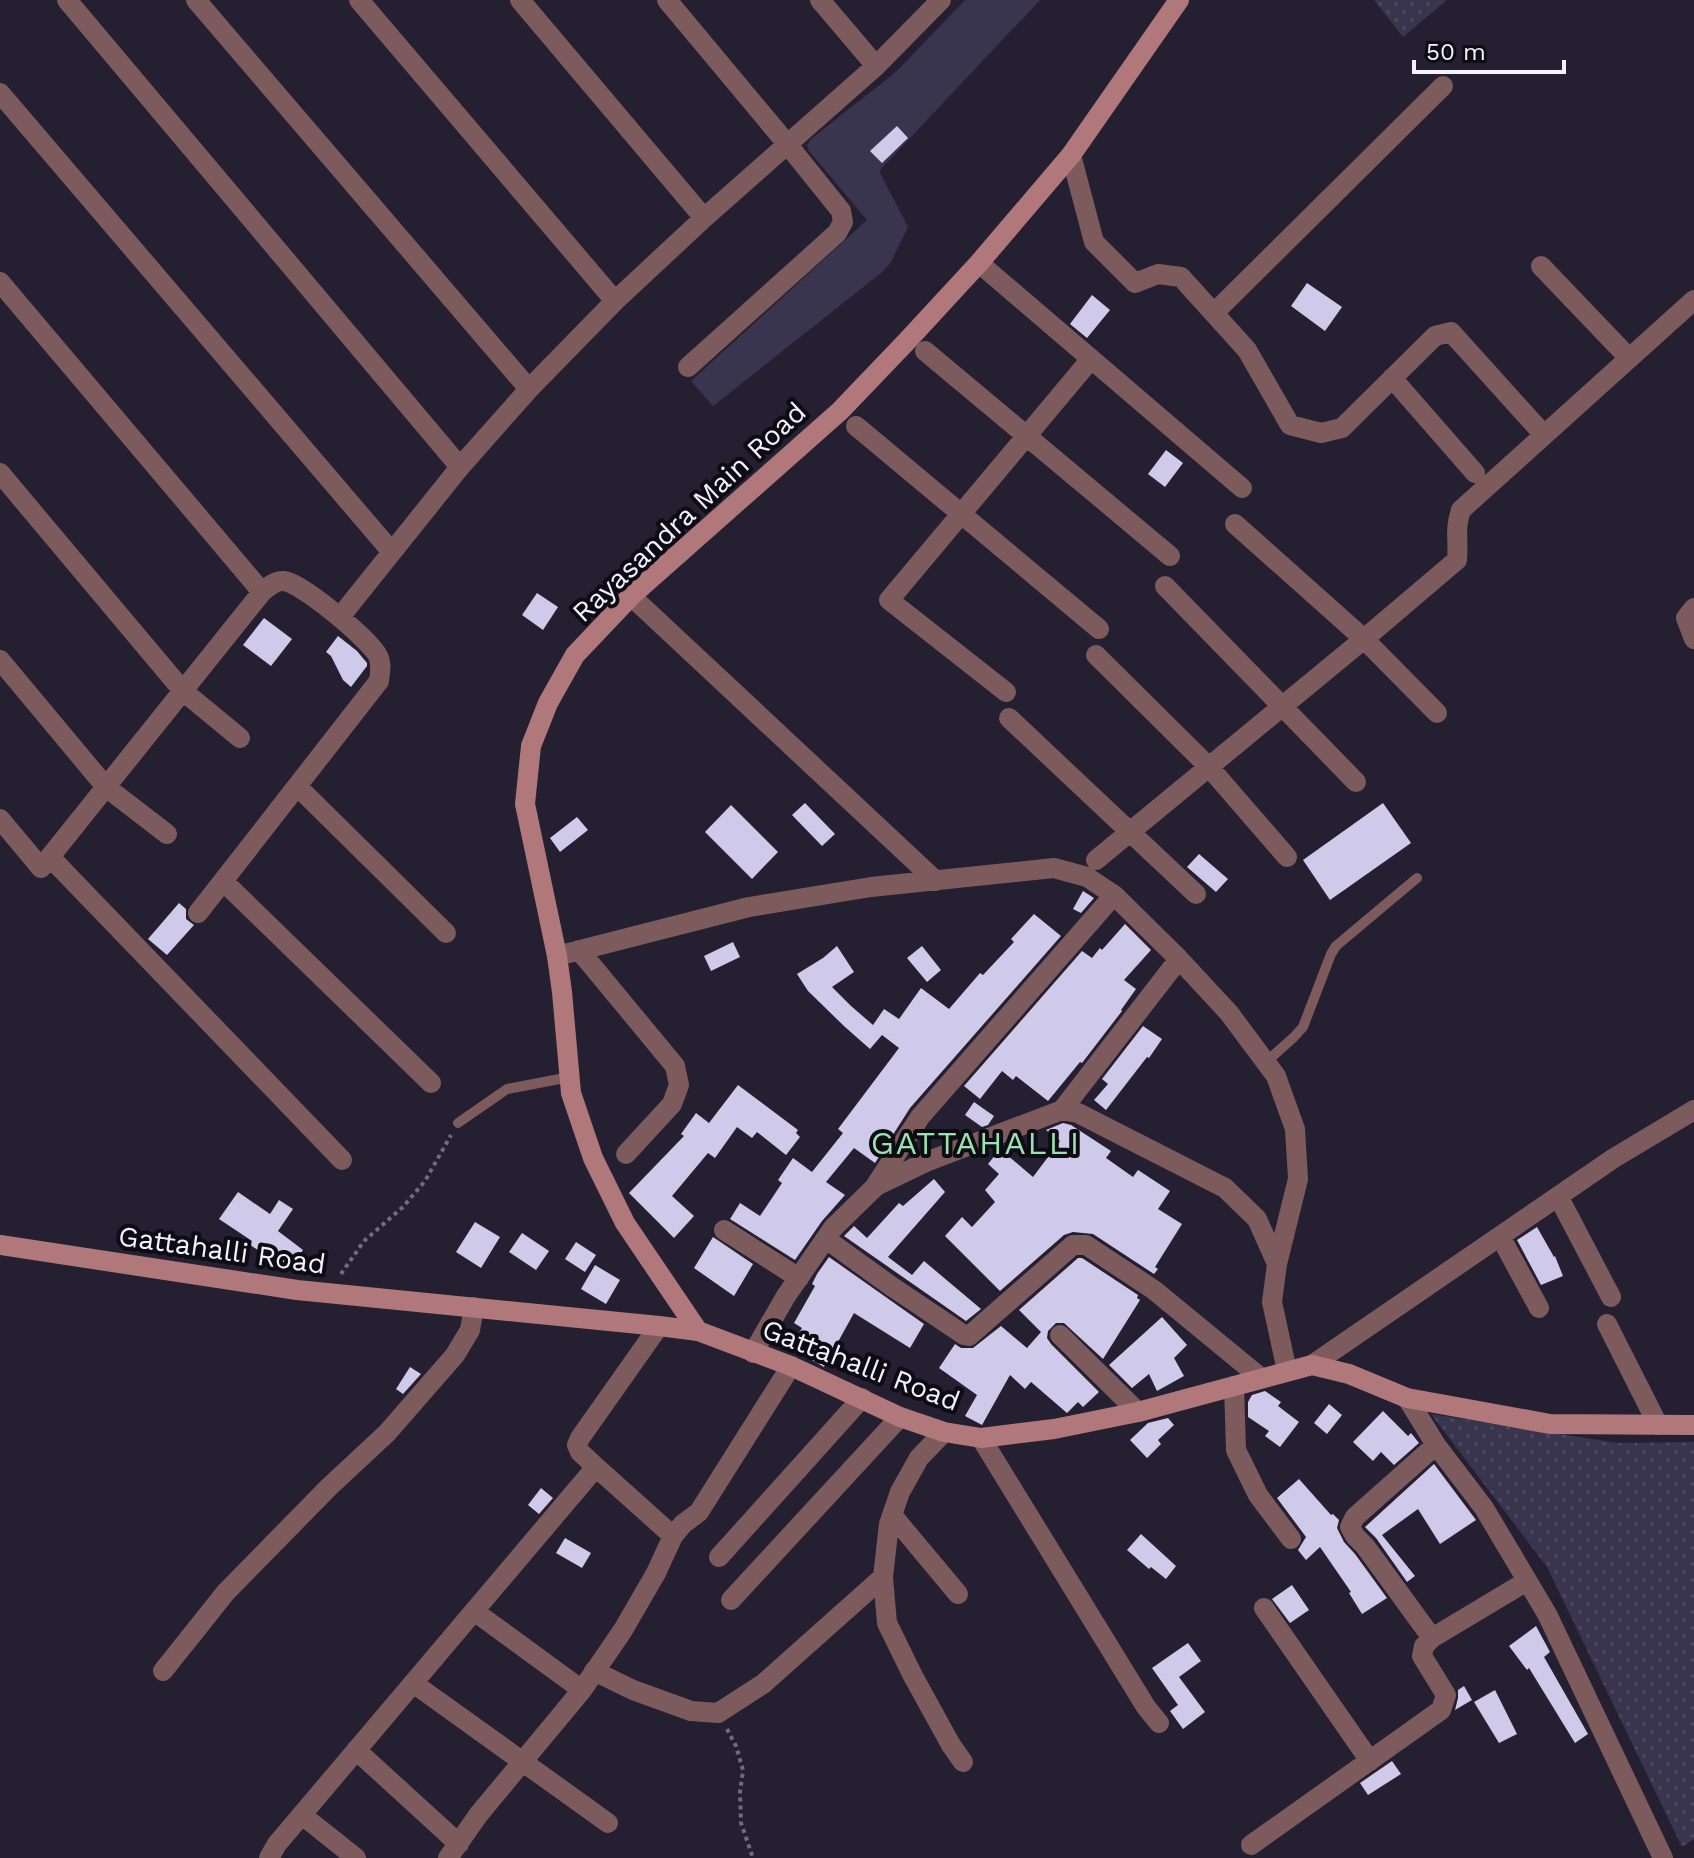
<svg xmlns="http://www.w3.org/2000/svg" width="1694" height="1858" font-family="'Work Sans',sans-serif">
<style>
.grass{fill:url(#grass-dots)}
.garden{fill:#3a354f}
.building{fill:#cfcaea}
.lines{fill:none;stroke-linecap:round;stroke-linejoin:round}
.path{stroke:#706c7c;stroke-width:4;stroke-dasharray:4 4;stroke-linecap:butt}
.lane{stroke:#7d5a5c;stroke-width:10}
.street{stroke:#7d5a5c;stroke-width:20}
.secondary{stroke:#b1787c;stroke-width:20}
.labels{text-anchor:middle;dominant-baseline:central;stroke-width:8;stroke-linejoin:round;paint-order:stroke}
.street-label{font-size:28px;fill:#f3f1fd;stroke:#0d0b13}
.quarter-label{font-size:32px;letter-spacing:2px;fill:#9ae2b1;stroke:#0d0b13}
</style>
<defs>
<pattern id="grass-dots" width="8" height="8" patternUnits="userSpaceOnUse" patternTransform="scale(2)"><rect width="8" height="8" fill="#3a354f"/><path d="M2 2h.1M6 6h.1" fill="none" stroke="#4d4960" stroke-width="1.8" stroke-linecap="round"/></pattern>
</defs>
<rect width="100%" height="100%" fill="#242032"/>
<path class="grass" d="M1374,0H1447L1403,37Z
M1431,1414L1618,1443L1694,1442V1839L1682,1847L1547,1567Z"/>
<path class="garden" d="M965,0H1040L879,171L908,227L891,262L881,273L713,406L691,381L867,220L809,151L807,145L811,139L897,71Z"/>
<path class="building" d="M897,126L908,138L882,163L870,151Z
M1307,283L1342,307L1325,331L1291,306Z
M1092,295L1110,310L1087,338L1070,324Z
M1166,450L1183,463L1165,487L1148,474Z
M537,593L558,607L543,630L522,615Z
M264,618L292,639L271,666L243,645Z
M338,636L357,651L367,663V666L351,687L343,680L331,656L326,652Z
M805,803L835,834L822,846L792,815Z
M1383,803L1411,843L1330,900L1303,860Z
M731,805L778,852L752,879L705,832Z
M577,817L588,830L560,852L550,838Z
M1199,854L1228,879L1216,892L1187,867Z
M1083,891L1094,898L1081,913L1073,909Z
M179,903L186,909V919L194,925L167,955L148,939Z
M1034,914L1061,936L910,1108L875,1163L854,1148L826,1182L845,1195L822,1221L795,1260L730,1219L740,1203L760,1216L782,1183L778,1180L793,1158L812,1172L843,1133L838,1129L899,1048L882,1035L870,1049L845,1027L808,991L797,974L823,958L837,946L854,972L832,987L851,1006L873,1025L884,1009L899,1019L921,988L949,1009L980,973L983,975L1014,942L1011,939Z
M1125,924L1151,950L1124,980L1136,989L1121,1010L1122,1011L1082,1063L1080,1062L1048,1101L1016,1076L1013,1080L1002,1071L980,1099L964,1086L1082,951L1092,958L1100,948L1102,950Z
M733,942L740,957L711,971L704,956Z
M922,946L941,970L927,982L907,958Z
M1143,1026L1162,1039L1149,1058L1147,1057L1106,1110L1094,1100L1108,1084L1102,1079Z
M738,1085L798,1130L796,1133L800,1137L786,1155L757,1132L752,1138L737,1127L715,1158L708,1153L672,1196L694,1216L674,1238L629,1193L684,1136L681,1134L696,1113L709,1123Z
M974,1102L994,1116L988,1125L982,1127L965,1115Z
M1063,1123L1071,1125L1111,1151L1106,1158L1133,1177L1138,1170L1170,1191L1158,1209L1182,1224L1155,1267L1158,1269L1154,1274L1093,1234L1073,1232L1064,1235L1000,1291L945,1236L962,1217L972,1227L995,1202L985,1190L999,1174L988,1164L1000,1149L1033,1177L1060,1141L1046,1130Z
M934,1179L945,1192L888,1257L912,1275L924,1261L981,1309L966,1321L844,1236L854,1226L867,1238L899,1203L903,1206Z
M238,1192L270,1214L279,1200L293,1209L278,1231L303,1250L291,1268L266,1250L264,1254L250,1245L252,1241L219,1219Z
M475,1222L500,1237L481,1268L456,1252Z
M1537,1227L1554,1257L1555,1256L1563,1276L1541,1285L1517,1240Z
M522,1233L549,1251L536,1270L509,1252Z
M713,1237L753,1264L734,1296L694,1268Z
M576,1242L596,1255L585,1272L565,1259Z
M829,1257L924,1324L910,1348L854,1313L824,1367L790,1347L802,1328L794,1323L815,1286L812,1284L817,1274Z
M1078,1258H1082L1138,1295L1137,1298L1140,1300L1103,1359L1064,1323H1056L1048,1331L1047,1338L1051,1344L1099,1392L1083,1407L1078,1402L1067,1413L1031,1382L1025,1389L1010,1375L982,1425L965,1416L977,1395L939,1368L955,1344L961,1348H973L1001,1326L1027,1348L1041,1332L1019,1310Z
M595,1265L620,1280L606,1304L581,1289Z
M1162,1317L1187,1345L1174,1358L1184,1376L1157,1391L1149,1374L1132,1388L1109,1365Z
M410,1367L421,1374L403,1394L396,1389Z
M1265,1391L1281,1402L1278,1406L1299,1422L1280,1447L1265,1436L1269,1431L1248,1417V1402L1252,1395Z
M1329,1404L1342,1415L1327,1434L1314,1423Z
M1383,1411L1408,1436L1411,1433L1419,1443L1394,1465L1381,1452L1373,1461L1353,1442Z
M1168,1418L1174,1425L1158,1440L1161,1444L1147,1458L1130,1440L1148,1423Z
M1434,1464L1476,1520L1440,1544L1418,1509L1382,1535L1415,1576L1407,1582L1376,1538L1365,1527Z
M1299,1479L1331,1515L1333,1514L1339,1520L1337,1528L1344,1542L1355,1554L1387,1598L1362,1614L1349,1593L1351,1592L1320,1547L1306,1560L1298,1550L1306,1537L1277,1498Z
M541,1488L553,1498L539,1514L528,1505Z
M1141,1534L1176,1566L1166,1579L1151,1567L1149,1569L1127,1550Z
M565,1538L591,1553L582,1568L556,1553Z
M1292,1585L1309,1610L1290,1623L1272,1599Z
M1536,1626L1550,1652L1544,1657L1588,1734L1575,1743L1529,1668L1527,1670L1509,1646Z
M1188,1643L1201,1661L1179,1677L1205,1712L1183,1729L1170,1711L1178,1705L1152,1668Z
M1464,1686L1472,1700L1455,1710L1458,1698V1690Z
M1495,1690L1517,1734L1499,1743L1474,1702Z
M1392,1761L1401,1774L1368,1795L1360,1783Z"/>
<g class="lines">
<path class="path" d="M341,1274L364,1241L403,1207L425,1181L451,1135
M727,1729L736,1746L743,1770L740,1792L741,1823L753,1858"/>
<path class="lane" d="M1266,1062L1294,1037L1303,1027L1331,954L1336,946L1417,878
M458,1123L507,1089L570,1077"/>
<path class="street" d="M67,0L460,467
M196,0L529,389
M359,0L615,301
M520,0L704,218
M667,0L788,145L841,211L843,222L837,233L688,367
M820,0L876,66
M0,93L391,551
M1071,155L1094,242L1135,283L1158,274L1181,277L1247,350L1290,425L1321,433L1342,428L1435,336L1451,332L1544,435
M979,263L1242,488
M1541,266L1629,358
M0,282L262,592
M1214,313L1443,86
M925,351L1170,556
M1392,378L1475,473
M856,426L1099,629
M0,473L183,691L240,738
M1235,524L1364,639L1437,713
M1165,586L1356,782
M631,596L936,881
M1694,608L1686,618L1694,639
M340,617L460,467L529,389L615,301L704,218L876,66L941,0
M1096,655L1209,767L1287,857
M0,660L106,787L167,834
M1006,692L889,600L1091,359
M1009,718L1196,894
M297,786L446,933
M0,819L41,868L262,592C268,587 276,580 284,581C302,583 370,640 378,656C382,664 380,672 379,681L198,913
M50,857L342,1160
M1096,860L1364,639L1457,560C1459,539 1454,531 1461,510L1694,300
M223,881L431,1083
M579,950L675,1066L679,1085L672,1104L626,1154
M557,956L749,907L871,887L1054,868L1087,877L1114,895L1179,959L1229,1013L1276,1076L1295,1129L1298,1179L1277,1264
M1062,1110L1179,959
M876,1185L920,1117L1114,895
M1558,1196L1611,1297
M724,1230L799,1278
M1500,1236L1539,1308
M826,1239L891,1286L964,1335L969,1336L1073,1245H1086L1154,1290L1261,1378
M1607,1324L1658,1425
M1060,1335L1138,1412
M753,1353L786,1296L833,1228L876,1186L926,1162L1062,1110L1078,1113L1225,1188L1257,1219L1277,1264L1272,1302L1287,1371
M1312,1365L1614,1158L1694,1110
M1234,1386L1236,1450L1258,1495L1291,1539
M1407,1398L1436,1445L1484,1508L1547,1614L1663,1858
M944,1432L919,1458L900,1492L889,1524L883,1577L887,1623L913,1676L951,1745L963,1762
M981,1438L1146,1707L1159,1723
M596,1467L673,1536
M892,1515L958,1594
M719,1557L862,1398
M731,1600L900,1417
M1264,1608L1370,1761
M474,1611L582,1690
M1432,1638L1365,1546L1355,1536L1350,1527L1355,1517L1436,1445
M163,1671L226,1592L329,1487L387,1433L455,1355L470,1330L474,1307
M594,1671L633,1690L691,1711L718,1713L763,1684L883,1577
M413,1683L608,1823
M356,1750L459,1844
M302,1815L356,1858
M1251,1845L1441,1710L1446,1695L1422,1656L1424,1646L1432,1638L1527,1581
M269,1858L277,1844L596,1467L580,1452L577,1445L580,1438L659,1326
M448,1858L479,1814L582,1690L623,1630L656,1573L673,1536L683,1524L699,1512L791,1366"/>
<path class="secondary" d="M0,1245L297,1290L659,1326L698,1331L791,1366L900,1417L944,1432L981,1438L1054,1429L1138,1412L1312,1365L1349,1374L1407,1398L1550,1424L1694,1425
M698,1331L625,1223L593,1158L571,1093L562,992L557,956L525,804L531,746L548,703L575,655L631,596L840,411L907,341L979,263L1071,155L1179,0"/>
</g>
<g class="labels">
<g class="street-label">
<text transform="translate(689 512) rotate(-43)">Rayasandra Main Road</text>
<text transform="translate(222 1250) rotate(8)">Gattahalli Road</text>
<text transform="translate(861 1365) rotate(21)">Gattahalli Road</text>
</g>
<g class="quarter-label">
<text x="976" y="1143">GATTAHALLI</text>
</g>
</g>
<path d="M1414 60v12h150v-12" fill="none" stroke="#f3f1fd" stroke-width="4"/>
<text x="1426" y="60" font-size="24" fill="#f3f1fd" stroke="#0d0b13" stroke-width="6" paint-order="stroke">50 m</text>
</svg>
